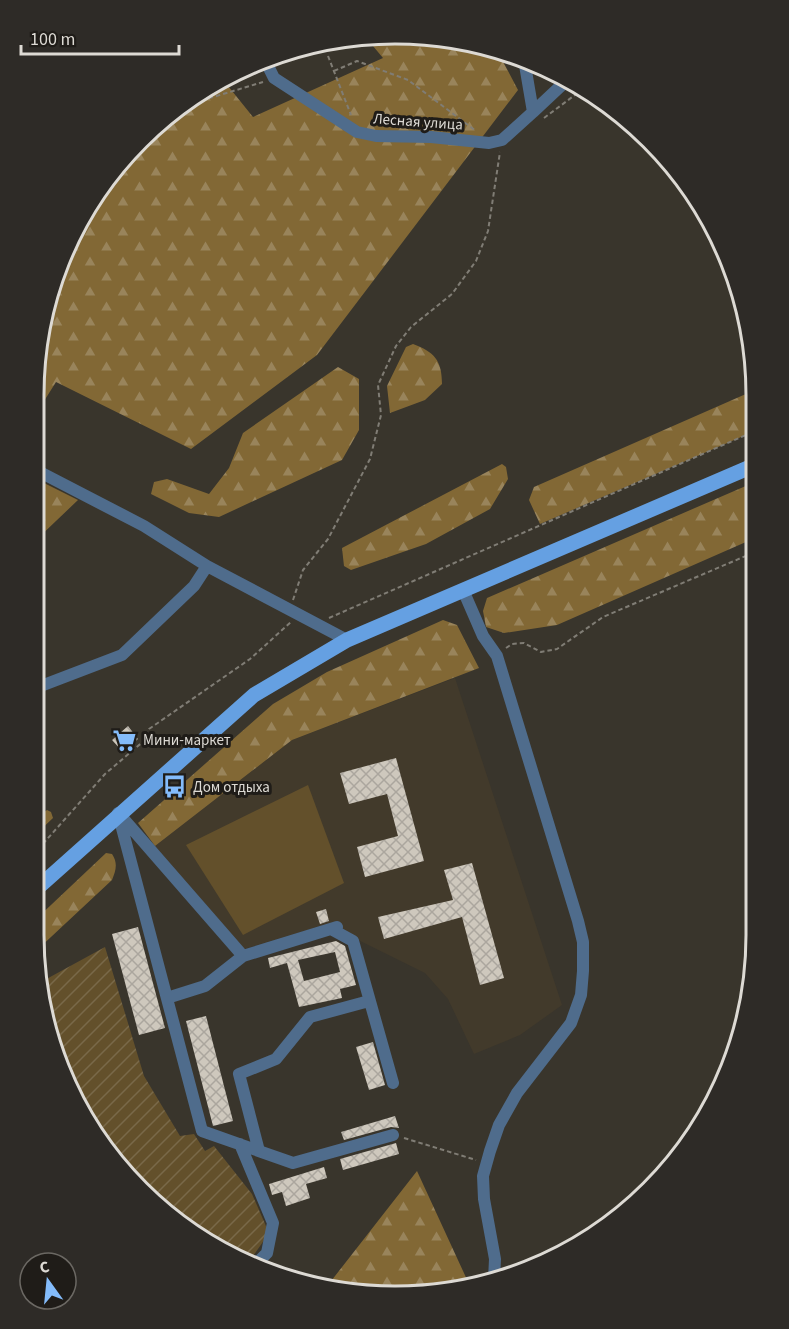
<svg xmlns="http://www.w3.org/2000/svg" width="789" height="1329" font-family="'Source Sans 3',sans-serif">
<style>
.built{fill:#423a2b}
.forest{fill:url(#forest-firs)}
.garden{fill:url(#garden-furrows)}
.pitch{fill:#63502b}
.building{fill:url(#building-cross-hatch);fill-rule:evenodd}
.lines{fill:none;stroke-linecap:round;stroke-linejoin:round}
.path{stroke:#807d75;stroke-width:2;stroke-dasharray:4.5 3;stroke-linecap:butt}
.minor{stroke:#4f6c8c;stroke-width:12}
.major{stroke:#65a0e2;stroke-width:15}
.labels{text-anchor:middle;dominant-baseline:central;stroke-width:6;stroke-linejoin:round;paint-order:stroke}
.street-label{font-size:15px;fill:#dddad4;stroke:#1f1c18}
.poi-label{font-size:15px;fill:#dddad4;stroke:#1f1c18;text-anchor:start}
.rim{fill:none;stroke:#dddad4;stroke-width:3}
</style>
<defs>
<pattern id="forest-firs" width="22" height="20" patternUnits="userSpaceOnUse" patternTransform="scale(1.5)"><rect width="22" height="20" fill="#826835"/><path d="M5 1l3.5 6h-7zM16 11l3.5 6h-7z" fill="#99845b"/></pattern>
<pattern id="garden-furrows" width="10" height="10" patternUnits="userSpaceOnUse" patternTransform="scale(1.5)"><rect width="10" height="10" fill="#63502b"/><path d="M-1 1l2-2M0 10L10 0M9 11l2-2" fill="none" stroke="#796949"/></pattern>
<pattern id="building-cross-hatch" width="8" height="8" patternUnits="userSpaceOnUse" patternTransform="scale(1.5)"><rect width="8" height="8" fill="#cec8bd"/><path d="M0 0l8 8M0 8l8-8" fill="none" stroke="#aba69e"/></pattern>
</defs>
<rect width="100%" height="100%" fill="#39352c"/>
<path class="built" d="M455,678L562,1005L520,1035L474,1054L448,999L425,973L338,930L335,922L244,949L155,846L292,740Z"/>
<path class="forest" d="M368,40H465L499,54L518,90L317,355L191,449L56,382L34,417V371L52,278L94,193L194,94L224,81L253,117L383,58Z
M413,344C434,352 442,360 442,384L425,400L390,413L387,386L406,347Z
M338,367L359,379V430L342,460L219,517L189,513L151,494L154,482L167,479L209,494L229,468L243,433Z
M755,390V431L540,524L529,500L534,487Z
M502,464L506,467L508,479L490,509L426,544L351,570L344,566L342,548Z
M34,478L78,500L34,542Z
M755,482V538L557,625L504,633L486,627L483,611L487,598Z
M443,620L457,625L479,668L292,740L155,846L138,823L273,704L327,672Z
M47,810L51,812L53,818L33,837V820Z
M106,853L112,854C118,863 116,870 112,880L36,951L33,922Z
M417,1171L469,1284L395,1296L328,1285Z"/>
<path class="garden" d="M105,947L144,1076L180,1136L194,1134L205,1151L214,1146L252,1194L269,1233L249,1262L193,1235L107,1154L52,1050L41,982Z"/>
<path class="pitch" d="M308,785L344,883L243,935L186,845Z"/>
<path class="building" d="M128,726L138,739L123,752L112,740Z
M396,758L424,861L365,877L357,847L398,836L387,794L349,804L340,773Z
M472,863L504,978L480,985L462,917L384,939L378,917L453,900L444,870Z
M326,909L329,921L320,924L316,912Z
M138,927L165,1028L139,1035L112,934Z
M336,941L345,946L356,985L340,989L342,998L299,1007L287,963L270,968L268,958ZM335,952L340,972L304,981L298,960Z
M206,1016L233,1121L213,1126L186,1021Z
M373,1042L385,1085L369,1090L356,1047Z
M395,1116L399,1128L391,1127L344,1140L341,1132Z
M396,1143L399,1154L343,1170L340,1159Z
M324,1167L327,1178L306,1184L310,1198L286,1206L282,1192L272,1195L269,1184Z"/>
<g class="lines">
<path class="path" d="M328,56L351,115
M334,71L357,61L408,80L476,131
M180,107L263,82
M544,118L583,89
M293,600L303,570L328,539L370,459L381,415L378,385L396,346L411,327L452,294L476,261L488,231L500,152
M329,618L755,431
M506,648L512,644L524,643L541,652L557,649L603,617L755,552
M33,855L105,774L145,740L149,729L250,659L291,622
M404,1138L476,1160"/>
<path class="minor" d="M267,64L274,78L357,132L376,136L431,137L489,143L502,140L533,112L525,65
M533,112L565,82
M34,469L144,526L207,566L347,640
M463,590L483,636L497,656L578,921L583,942V971L581,995L571,1023L517,1093L499,1125L490,1151L483,1176L484,1199L495,1259L494,1280
M33,689L122,655L194,586L207,566
M118,813L202,1131L293,1163L393,1135
M121,816L243,956L205,986L167,998
M331,929L353,941L393,1083
M243,956L337,927
M240,1144L273,1223L267,1253L255,1265
M259,1151L239,1074L276,1059L310,1017L369,1001"/>
<path class="major" d="M33,892L254,695L347,640L755,465"/>
</g>
<defs>
<symbol id="supermarket-bare" viewBox="-9 -9 18 18"><path d="M-6-5.5h2.5l.6 2H6L4.5 2H-2.5L-4.4-4H-6ZM-1.5 3.2a1.3 1.3 0 1 0 .1 0ZM3 3.2a1.3 1.3 0 1 0 .1 0Z" fill="#84bcfb" stroke="#1f1c18" stroke-width="2.5" paint-order="stroke"/></symbol>
<symbol id="bus-bare" viewBox="-9 -9 18 18"><path d="M-5-6H5V4H4V6H2V4H-2V6H-4V4H-5ZM-3.5-4V0h7V-4ZM-3.5 1.2v1.5H-2V1.2ZM2 1.2v1.5H3.5V1.2Z" fill="#84bcfb" stroke="#1f1c18" stroke-width="2.5" paint-order="stroke"/></symbol>
</defs>
<g fill-rule="evenodd">
<use href="#supermarket-bare" x="108" y="724" width="33" height="33"/>
<use href="#bus-bare" x="158" y="770" width="33" height="33"/>
</g>
<g class="labels">
<g class="street-label">
<text transform="translate(418 122) rotate(4)">Лесная улица</text>
</g>
<g class="poi-label">
<text x="143" y="740">Мини-маркет</text>
<text x="193" y="787">Дом отдыха</text>
</g>
</g>
<path d="M0 0H789V1329H0ZM395 44H395A351 351 0 0 1 746 395V935A351 351 0 0 1 395 1286H395A351 351 0 0 1 44 935V395A351 351 0 0 1 395 44Z" fill="#2e2b27" fill-rule="evenodd"/>
<path class="rim" d="M395 44H395A351 351 0 0 1 746 395V935A351 351 0 0 1 395 1286H395A351 351 0 0 1 44 935V395A351 351 0 0 1 395 44Z"/>
<g transform="translate(48 1281) rotate(345)"><circle r="28" fill="#1f1c18" stroke="#6b6863" stroke-width="1.5"/>
<path d="M0-4.5L10 22L0 15L-10 22Z" fill="#84bcfb"/>
<text y="-9" font-size="16" font-weight="bold" text-anchor="middle" fill="#dddad4">С</text>
</g>
<path d="M21 45v9h158v-9" fill="none" stroke="#dddad4" stroke-width="3"/>
<text x="30" y="45" font-size="18" fill="#dddad4" stroke="#1f1c18" stroke-width="4.5" paint-order="stroke">100 m</text>
</svg>
